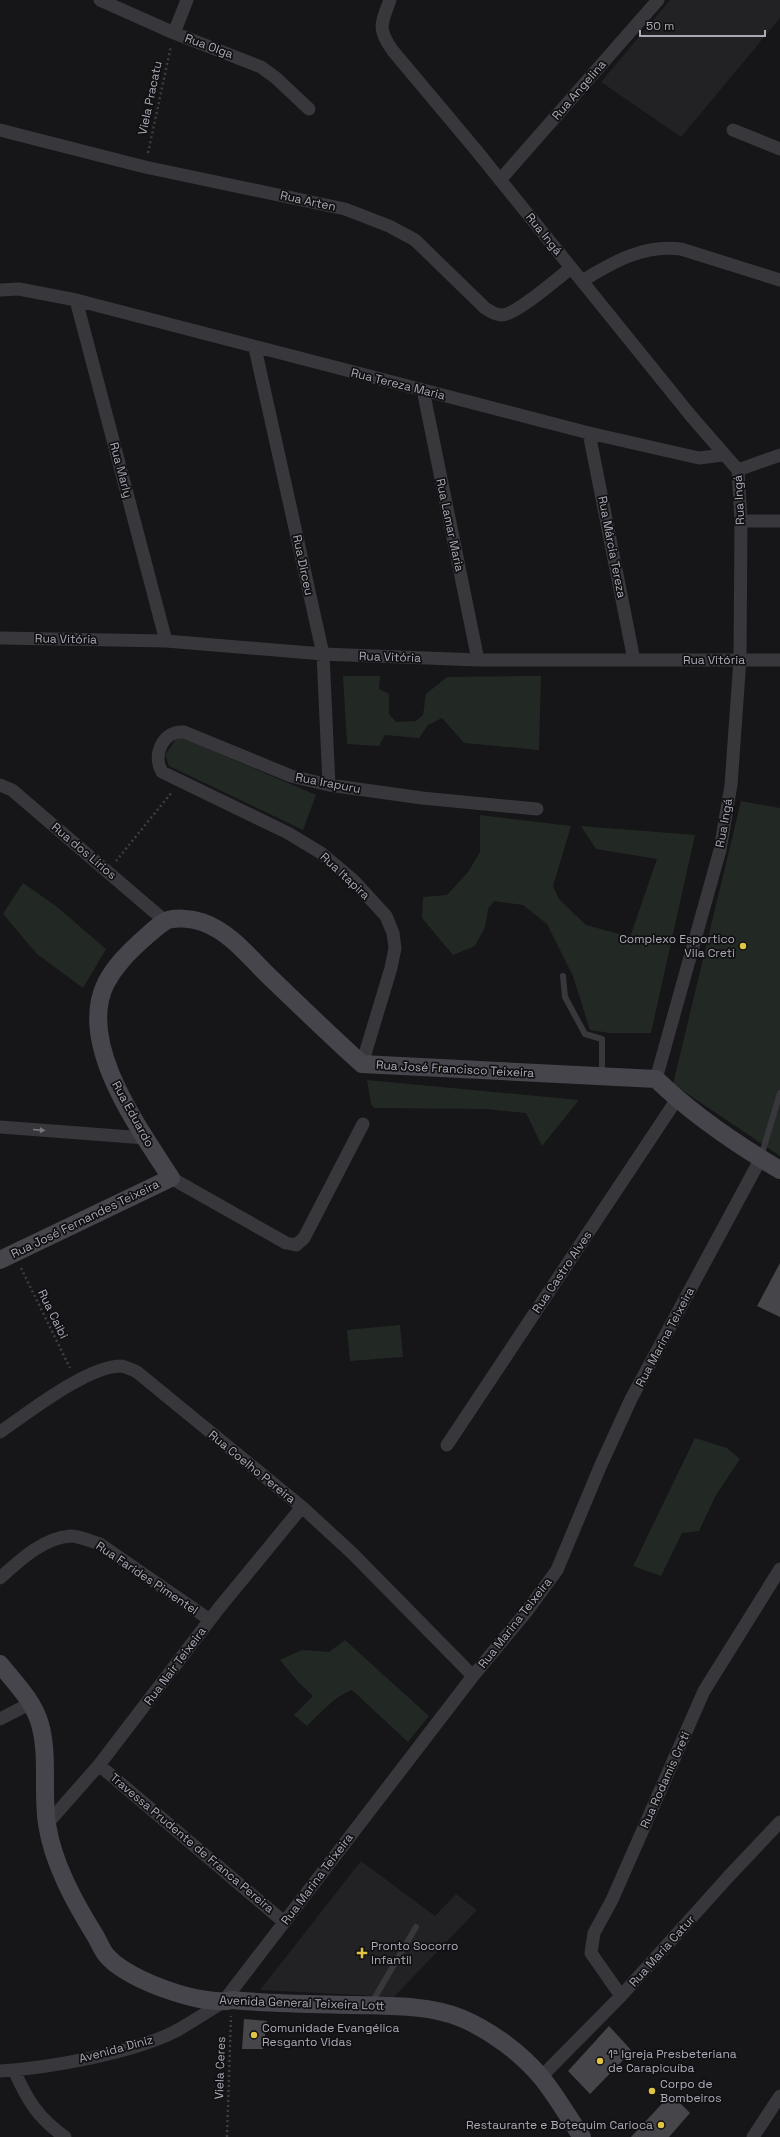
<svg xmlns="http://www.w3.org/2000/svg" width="780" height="2137" font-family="'Space Grotesk',sans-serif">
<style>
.built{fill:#222124}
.green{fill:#222924}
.building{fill:#45454a}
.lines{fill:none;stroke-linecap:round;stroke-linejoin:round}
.path{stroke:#3d3d42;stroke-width:2.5;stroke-dasharray:2 3;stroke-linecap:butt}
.lane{stroke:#37373c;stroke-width:6}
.street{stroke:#37373c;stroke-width:13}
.secondary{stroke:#45454b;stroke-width:18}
.oneway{fill:#76767f}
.poi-dot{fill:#e0c545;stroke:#111012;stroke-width:1.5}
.labels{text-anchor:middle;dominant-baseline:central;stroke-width:3.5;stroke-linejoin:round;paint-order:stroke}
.street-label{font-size:12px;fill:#a9aab6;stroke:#111012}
.poi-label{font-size:12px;fill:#a9aab6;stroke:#111012;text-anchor:start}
</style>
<rect width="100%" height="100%" fill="#161517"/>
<path class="built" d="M670,0H780V18L681,137L601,82Z
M361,1861L435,1916L456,1894L477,1910L394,1997L260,1990Z"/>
<path class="green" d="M343,676H380L379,689L389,694V714L396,722L416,721L423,715L426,694L447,677L541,676L539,750L464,743L442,718L428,725L419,738L385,735L379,746L347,744Z
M178,736L316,795L303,830L169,766L165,755Z
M741,801L780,808V1156L673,1084Z
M480,815L571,826L553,886L559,899L586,925L630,937L657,859L596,849L581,826L695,835L651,1033H610L590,1030L573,976L547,924L523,905L494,901L488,909L485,927L475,946L453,955L422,918L423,897L447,895L468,872L480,852Z
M23,883L56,906L106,949L83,988L37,954L3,914Z
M367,1080L579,1100L542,1146L526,1113L484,1109L374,1108L371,1104Z
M400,1325L403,1357L350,1361L347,1330Z
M695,1438L727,1448L740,1459L716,1495L699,1531L682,1533L661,1576L633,1566Z
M345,1640L429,1716L408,1742L352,1690C335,1696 320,1713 307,1726L294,1715L313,1696L298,1682L280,1660L302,1650L329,1652Z"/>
<path class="building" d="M780,1263V1317L757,1306Z
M244,2019L267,2021L263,2049H242Z
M609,2026L632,2051L590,2094L568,2071Z
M671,2094L690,2113L669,2137H631Z"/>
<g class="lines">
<path class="path" d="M148,153L171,46
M116,861L172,792
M21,1268L70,1368
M227,2137L231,2016"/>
<path class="lane" d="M563,976L565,997L585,1034L602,1039V1074
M761,1157L780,1093
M371,2004L416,1927"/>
<path class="street" d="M100,0L174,33L261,67L276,78L309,109
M390,0C381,24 377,29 393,51L476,150L691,416L738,470L741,521L740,659L731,785L720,850L656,1079
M174,33L187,0
M0,130L145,167L345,209L389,226L415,240L485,308C490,311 495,315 502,315C516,315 558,278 571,268
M733,130L780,149
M500,180L658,0
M582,281C613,262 644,244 681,249L780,280
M0,290L19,289L76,300L589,433L699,458L723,455
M76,300L166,641
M255,348L323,654L329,785
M423,390L478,660
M589,433L634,660
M738,470L780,455
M741,521H780
M0,638L166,641L323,654L478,660H780
M0,785L12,790L165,921
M362,1064L391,968L395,948L393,933L386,916L353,880L321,853L288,833L162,772C152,755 163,730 184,732L291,776L329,785L422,798L537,809
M0,1127L145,1138
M171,1178L286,1243L296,1245L304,1238L363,1124
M0,1432C28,1413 86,1367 120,1366C126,1366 132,1370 137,1372L302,1507L352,1553L473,1676
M447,1445L677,1099
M0,1578C19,1561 43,1538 70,1536C80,1536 90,1541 100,1544L210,1620
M0,1719L31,1703
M99,1765L284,1922
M47,1824L99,1765L219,1608L302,1507
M621,1996L591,1953L594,1933L612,1900L704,1691L780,1569
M14,2070C27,2100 38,2118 65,2137
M0,2071C49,2068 133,2053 176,2031C192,2022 207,2012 223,2002L473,1676L527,1611L557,1570L600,1467L631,1399L761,1158
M541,2077L621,1996L729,1876L780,1822
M753,2137L780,2096"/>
<path class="secondary" d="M0,1260L171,1178C139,1128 76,1043 106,983C115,966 127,954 141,941C148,935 156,927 164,922C173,916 193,919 202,922C233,933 251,960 274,981C303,1009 332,1037 362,1064L656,1079C693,1115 736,1144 780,1170
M0,1664C15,1683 33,1700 40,1724C49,1756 42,1791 47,1824C53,1864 75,1903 96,1937C100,1944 103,1953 109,1958C129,1980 203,2007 232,2000C273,2004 315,2004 356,2005C390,2006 429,2005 461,2018C490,2030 521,2053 541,2077C556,2095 568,2117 582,2137"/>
</g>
<defs><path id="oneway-solid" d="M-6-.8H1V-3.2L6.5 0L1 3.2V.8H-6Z"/></defs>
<use class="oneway" href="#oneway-solid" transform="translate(39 1130) rotate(5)"/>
<g class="poi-dot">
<circle cx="743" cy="946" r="4"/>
<path d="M360 1947h4v4h4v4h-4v4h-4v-4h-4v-4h4z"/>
<circle cx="254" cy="2035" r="4"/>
<circle cx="600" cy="2061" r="4"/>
<circle cx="652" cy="2091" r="4"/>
<circle cx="661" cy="2125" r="4"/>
</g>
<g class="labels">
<g class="street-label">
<text transform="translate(209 46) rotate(20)">Rua Olga</text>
<text transform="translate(579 90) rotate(-49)">Rua Angelina</text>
<text transform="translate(150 98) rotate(-78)">Viela Pracatu</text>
<text transform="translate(308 201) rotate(12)">Rua Arten</text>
<text transform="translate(544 234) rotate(51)">Rua Ingá</text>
<text transform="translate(398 384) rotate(14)">Rua Tereza Maria</text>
<text transform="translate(121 470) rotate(75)">Rua Marly</text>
<text transform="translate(739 500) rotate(-93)">Rua Ingá</text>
<text transform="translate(450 525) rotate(78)">Rua Lamar Maria</text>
<text transform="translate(612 547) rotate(79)">Rua Márcia Tereza</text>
<text transform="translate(303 565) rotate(78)">Rua Dirceu</text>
<text transform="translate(66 639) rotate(1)">Rua Vitória</text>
<text transform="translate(390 657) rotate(2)">Rua Vitória</text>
<text x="714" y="660">Rua Vitória</text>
<text transform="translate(328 783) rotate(11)">Rua Irapuru</text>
<text transform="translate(724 823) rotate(-80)">Rua Ingá</text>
<text transform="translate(84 851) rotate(40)">Rua dos Lírios</text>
<text transform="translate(345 876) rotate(43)">Rua Itapira</text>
<text transform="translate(455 1069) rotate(3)">Rua José Francisco Teixeira</text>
<text transform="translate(133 1114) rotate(61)">Rua Eduardo</text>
<text transform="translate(85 1219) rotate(-26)">Rua José Fernandes Teixeira</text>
<text transform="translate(562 1272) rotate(-56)">Rua Castro Alves</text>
<text transform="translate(53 1314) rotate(64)">Rua Caibi</text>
<text transform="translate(665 1337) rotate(-62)">Rua Marina Teixeira</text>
<text transform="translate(252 1467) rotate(39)">Rua Coelho Pereira</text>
<text transform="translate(147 1578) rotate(34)">Rua Farides Pimentel</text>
<text transform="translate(515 1623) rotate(-52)">Rua Marina Teixeira</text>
<text transform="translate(175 1666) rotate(-53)">Rua Nair Teixeira</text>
<text transform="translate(665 1780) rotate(-66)">Rua Rodamis Creti</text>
<text transform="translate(192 1843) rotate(40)">Travessa Prudente de Franca Pereira</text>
<text transform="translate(317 1879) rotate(-53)">Rua Marina Teixeira</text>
<text transform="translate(662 1951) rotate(-48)">Rua Maria Catur</text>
<text transform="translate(302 2003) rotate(2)">Avenida General Teixeira Lott</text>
<text transform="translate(116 2049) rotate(-15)">Avenida Diniz</text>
<text transform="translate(220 2068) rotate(-88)">Viela Ceres</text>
</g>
<g class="poi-label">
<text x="735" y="939" text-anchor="end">Complexo Esportico<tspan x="735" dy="14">Vila Creti</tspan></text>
<text x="371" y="1946">Pronto Socorro<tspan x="371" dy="14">Infantil</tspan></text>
<text x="262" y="2028">Comunidade Evangélica<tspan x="262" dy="14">Resganto Vidas</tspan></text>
<text x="608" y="2054">1ª Igreja Presbeteriana<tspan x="608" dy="14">de Carapicuíba</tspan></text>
<text x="660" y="2084">Corpo de<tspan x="660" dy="14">Bombeiros</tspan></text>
<text x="653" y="2125" text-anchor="end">Restaurante e Botequim Carioca</text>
</g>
</g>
<path d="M640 30v6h125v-6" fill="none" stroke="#a9aab6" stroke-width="2"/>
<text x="646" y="30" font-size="12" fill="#a9aab6" stroke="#111012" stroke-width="3" paint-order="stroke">50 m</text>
</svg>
